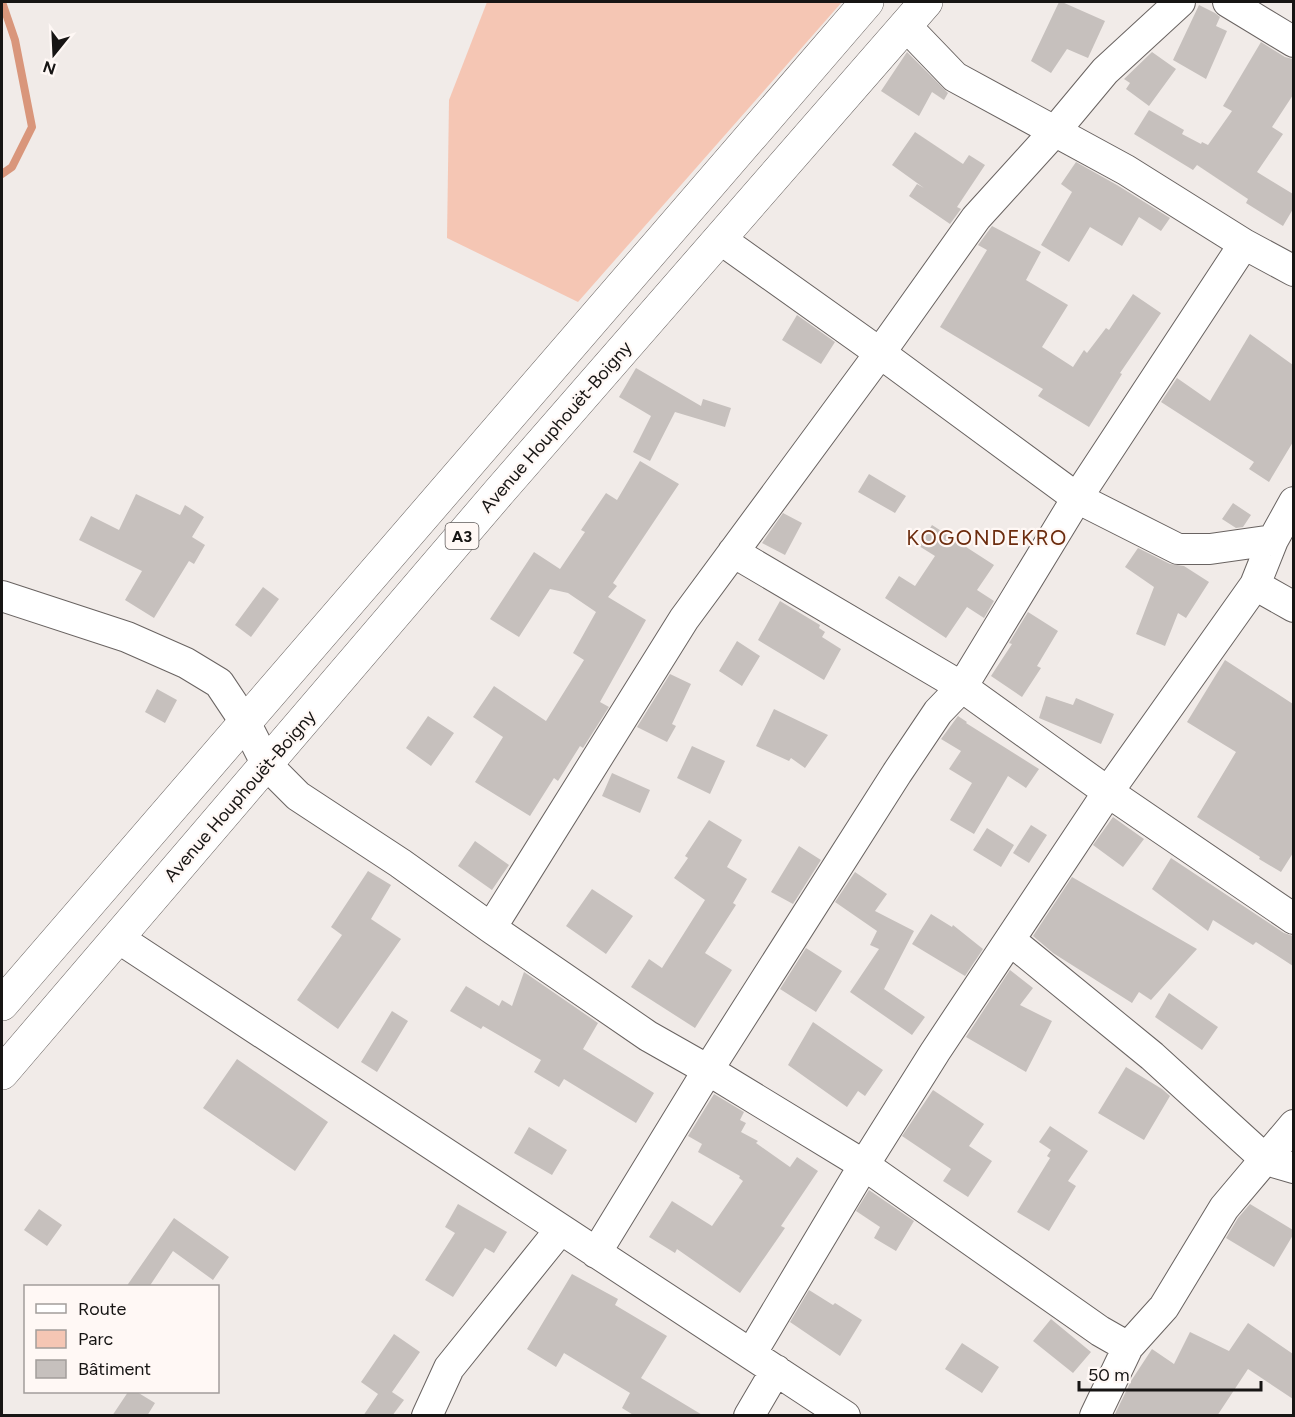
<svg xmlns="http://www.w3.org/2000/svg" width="1295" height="1417" font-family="Figtree,sans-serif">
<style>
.green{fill:#f5c6b4}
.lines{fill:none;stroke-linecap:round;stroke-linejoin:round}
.stream{stroke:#d9967b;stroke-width:8}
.building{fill:#c6c0bd}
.street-casing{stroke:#696361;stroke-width:32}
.highway-casing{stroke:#696361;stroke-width:34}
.street{stroke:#fff;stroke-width:30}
.highway{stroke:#fff;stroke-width:33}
.labels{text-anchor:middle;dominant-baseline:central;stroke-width:4.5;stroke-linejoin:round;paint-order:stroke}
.shield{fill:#fff8f5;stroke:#5d5958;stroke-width:1.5}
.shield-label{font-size:16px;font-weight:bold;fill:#171514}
.street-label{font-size:18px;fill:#171514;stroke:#fff8f5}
.quarter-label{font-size:21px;letter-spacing:1.5px;fill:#6c2c0e;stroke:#fff8f5}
</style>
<rect width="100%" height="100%" fill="#f1ebe8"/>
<path class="green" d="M487,2H842L578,302L447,238L449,100Z"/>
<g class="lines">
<path class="stream" d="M2,174L12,167L32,127L15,40L2,2"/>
</g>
<path class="building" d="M1059,2H1062L1105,21L1088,58L1067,49L1051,73L1031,61Z
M1199,5L1215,13L1220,17L1216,26L1227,31L1206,79L1173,60Z
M1261,42L1285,57L1293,59V95L1272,127L1283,134L1257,172L1293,194V209L1283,226L1246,203L1248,199L1197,165L1193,170L1134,134L1149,110L1184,130L1182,134L1201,144L1202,142L1208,145L1232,111L1223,106Z
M907,52L948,93L944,100L932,92L919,116L881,91Z
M1152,52L1176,69L1149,106L1126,89L1130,83L1124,79Z
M915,132L963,164L969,155L985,165L957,207L961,209L950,224L909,196L917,184L924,188L892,165Z
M1076,162L1117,185L1170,218L1161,231L1139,217L1122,246L1090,227L1069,262L1041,245L1072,192L1061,184Z
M992,226L1041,252L1026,280L1068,305L1042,347L1073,367L1084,350L1087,353L1106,328L1109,330L1133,294L1161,313L1120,373L1122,374L1089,427L1038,396L1043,389L940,327L987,250L978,245Z
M797,315L835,342L821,364L782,340Z
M1250,334L1293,365V442L1269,482L1249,469L1254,462L1161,402L1177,378L1210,401Z
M636,368L701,406L703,399L731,408L725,427L675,412L650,461L633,452L651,416L619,397Z
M640,461L679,484L613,583L617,586L608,597L646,620L600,702L609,707L583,748L580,746L558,781L554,778L530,816L475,782L503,737L473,717L494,686L546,721L584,660L573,653L596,612L568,593L550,589L519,637L490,619L534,552L560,569L585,532L581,530L606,493L617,500Z
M869,474L906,496L895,513L858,492Z
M136,494L180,515L185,505L204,517L192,537L205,545L194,564L189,561L154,618L125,600L142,571L79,540L91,516L119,530Z
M1233,503L1251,515L1243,527L1236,528L1222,519Z
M783,513L802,523L785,555L762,543Z
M932,525L994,565L977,590L994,601L984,618L967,607L946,638L885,598L899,576L915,586L935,556L919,546Z
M1138,548L1170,564L1184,566L1209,582L1186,618L1178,613L1165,646L1136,634L1154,587L1125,567Z
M263,587L279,599L251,637L235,625Z
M780,601L820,625L819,628L825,632L822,637L841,649L824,680L758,640Z
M1028,612L1058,631L1037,666L1041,668L1022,697L991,676L1012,644L1009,643Z
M737,641L760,656L742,686L719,671Z
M1225,660L1293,704V853L1281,872L1259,859L1260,857L1197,817L1236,752L1187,722Z
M670,674L691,684L672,724L676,726L667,742L637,727Z
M157,689L177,700L165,723L145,712Z
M1046,696L1073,705L1076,698L1114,714L1101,744L1039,718Z
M774,709L828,735L805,768L791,758L789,761L756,746Z
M428,716L454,733L431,766L406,748Z
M958,716L967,722L966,723L1039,769L1026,788L1008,776L974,834L950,820L972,783L949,769L961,751L941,739Z
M692,746L725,761L710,794L677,778Z
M612,773L650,790L640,813L602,796Z
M1113,817L1144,839L1123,867L1093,845Z
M709,820L742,840L727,867L747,879L733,903L736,905L705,953L732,970L695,1028L631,987L649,959L662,968L705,900L674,878L688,858L685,856Z
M1031,825L1047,835L1029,863L1013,853Z
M987,828L1014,845L1001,867L973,850Z
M475,841L509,865L492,890L458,866Z
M799,846L821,860L793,904L771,892Z
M1171,858L1284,933L1293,936V966L1256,942L1253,945L1213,920L1208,931L1152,889Z
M368,871L391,885L371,919L401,939L338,1029L297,1000L342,935L331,927Z
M855,872L887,894L875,911L914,931L884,989L925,1017L912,1035L850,992L879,949L870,945L877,931L835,902Z
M1072,877L1197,949L1151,1000L1139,992L1132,1003L1053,953L1033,936Z
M592,889L633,916L606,954L566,926Z
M931,914L952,927L953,925L983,949L965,976L912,944Z
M806,948L842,971L816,1012L780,989Z
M1010,970L1033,988L1020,1005L1052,1021L1026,1072L966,1037Z
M524,972L598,1023L583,1049L654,1093L636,1123L564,1079L559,1087L534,1072L541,1060L483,1026L481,1029L450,1011L466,986L499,1006L502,1000L512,1006Z
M1169,993L1218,1027L1202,1050L1155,1017Z
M392,1011L408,1021L377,1072L361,1062Z
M813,1022L883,1070L865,1096L858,1091L847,1107L788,1065Z
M237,1059L328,1122L295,1171L203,1108Z
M1126,1067L1162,1089L1170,1096L1144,1140L1098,1113Z
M933,1090L984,1124L969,1146L992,1161L968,1197L943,1181L951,1169L902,1136Z
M714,1094L744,1112L740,1120L746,1123L741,1132L758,1141L756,1143L790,1167L797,1157L818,1171L781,1226L785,1228L740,1293L677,1249L675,1253L649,1237L672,1201L712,1226L743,1181L739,1178L740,1176L698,1152L702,1144L688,1136Z
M1050,1126L1088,1151L1068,1181L1076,1186L1049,1231L1017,1212L1050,1158L1047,1156L1051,1150L1039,1142Z
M529,1127L567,1150L552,1175L514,1153Z
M869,1190L914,1221L896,1251L874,1238L880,1227L856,1211Z
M458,1204L507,1232L494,1253L485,1248L453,1297L425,1280L455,1233L445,1227Z
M1250,1204L1293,1230V1235L1274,1267L1226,1238L1238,1218Z
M39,1209L62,1225L47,1246L24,1230Z
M174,1218L229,1257L213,1280L173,1251L149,1287H126Z
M572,1274L618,1299L615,1305L667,1336L641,1378L704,1416H635L622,1408L630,1393L564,1353L556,1367L527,1349Z
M809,1290L833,1305L835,1303L862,1320L840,1356L790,1322Z
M1051,1319L1091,1352L1073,1373L1033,1341Z
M1248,1323L1293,1354V1399L1248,1369L1217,1416H1114L1131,1381L1152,1349L1174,1364L1190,1332L1229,1351Z
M394,1334L420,1352L392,1392L404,1400L392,1416H363L378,1394L361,1382Z
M962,1343L999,1367L982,1393L945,1369Z
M128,1392H137L155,1403L147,1416H112Z"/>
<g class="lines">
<defs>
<path id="street" d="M1228,2L1294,42
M905,25L955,77L1126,170L1244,244L1294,271
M720,239L880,353L1077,498L1178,549H1210L1273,540
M733,552L962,687L1108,792L1294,919
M1255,585L1294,607
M2,596L127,637L186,663L219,683L245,722L267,765L298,796L400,863L491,928L648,1036L708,1070L864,1165L1100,1331L1128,1347
M491,928L684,619L880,353L976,218L1055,131L1105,71L1180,2
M118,938L845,1416
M1010,940L1152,1056L1266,1160L1294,1168
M596,1253L708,1070L897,773L938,712L962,687L1077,498L1244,244
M751,1354L864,1165L935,1052L1108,792L1255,585L1273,540L1294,502
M427,1416L449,1368L560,1230
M749,1416L776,1370
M1095,1416L1128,1347L1164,1307L1224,1208L1294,1125"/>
<path id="highway" d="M2,1004L867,2
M2,1073L499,492L926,2"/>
</defs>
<use href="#street" class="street-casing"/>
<use href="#highway" class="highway-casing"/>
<use href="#street" class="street"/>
<use href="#highway" class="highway"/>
</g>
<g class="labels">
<rect class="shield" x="445.5" y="523" width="33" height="26" rx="4.5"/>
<g class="shield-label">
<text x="462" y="536">A3</text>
</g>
<g class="street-label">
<text transform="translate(556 427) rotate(-49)">Avenue Houphouët-Boigny</text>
<text transform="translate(240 796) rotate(-49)">Avenue Houphouët-Boigny</text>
</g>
<g class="quarter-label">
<text x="987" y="537">KOGONDEKRO</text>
</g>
</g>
<rect width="1295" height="1417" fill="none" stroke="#171514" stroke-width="6"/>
<rect x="24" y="1285" width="195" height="108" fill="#fff8f5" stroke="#a29d9b" stroke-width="1.5"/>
<rect x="36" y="1304" width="30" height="9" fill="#ffffff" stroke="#a29d9b" stroke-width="1.5"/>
<text x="78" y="1315" font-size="18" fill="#171514">Route</text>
<rect x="36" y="1330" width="30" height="18" fill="#f5c6b4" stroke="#a29d9b" stroke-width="1.5"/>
<text x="78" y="1345" font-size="18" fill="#171514">Parc</text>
<rect x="36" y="1360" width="30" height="18" fill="#c6c0bd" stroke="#a29d9b" stroke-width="1.5"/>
<text x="78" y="1375" font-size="18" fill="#171514">Bâtiment</text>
<g transform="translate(54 54) rotate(198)" stroke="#fff8f5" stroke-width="4.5" paint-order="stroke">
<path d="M0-4.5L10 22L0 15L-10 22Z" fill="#171514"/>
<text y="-9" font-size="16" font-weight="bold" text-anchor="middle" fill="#171514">N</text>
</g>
<path d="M1079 1381v9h182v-9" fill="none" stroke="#171514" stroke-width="3"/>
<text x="1088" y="1381" font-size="18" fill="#171514" stroke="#fff8f5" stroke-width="4.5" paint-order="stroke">50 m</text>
</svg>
